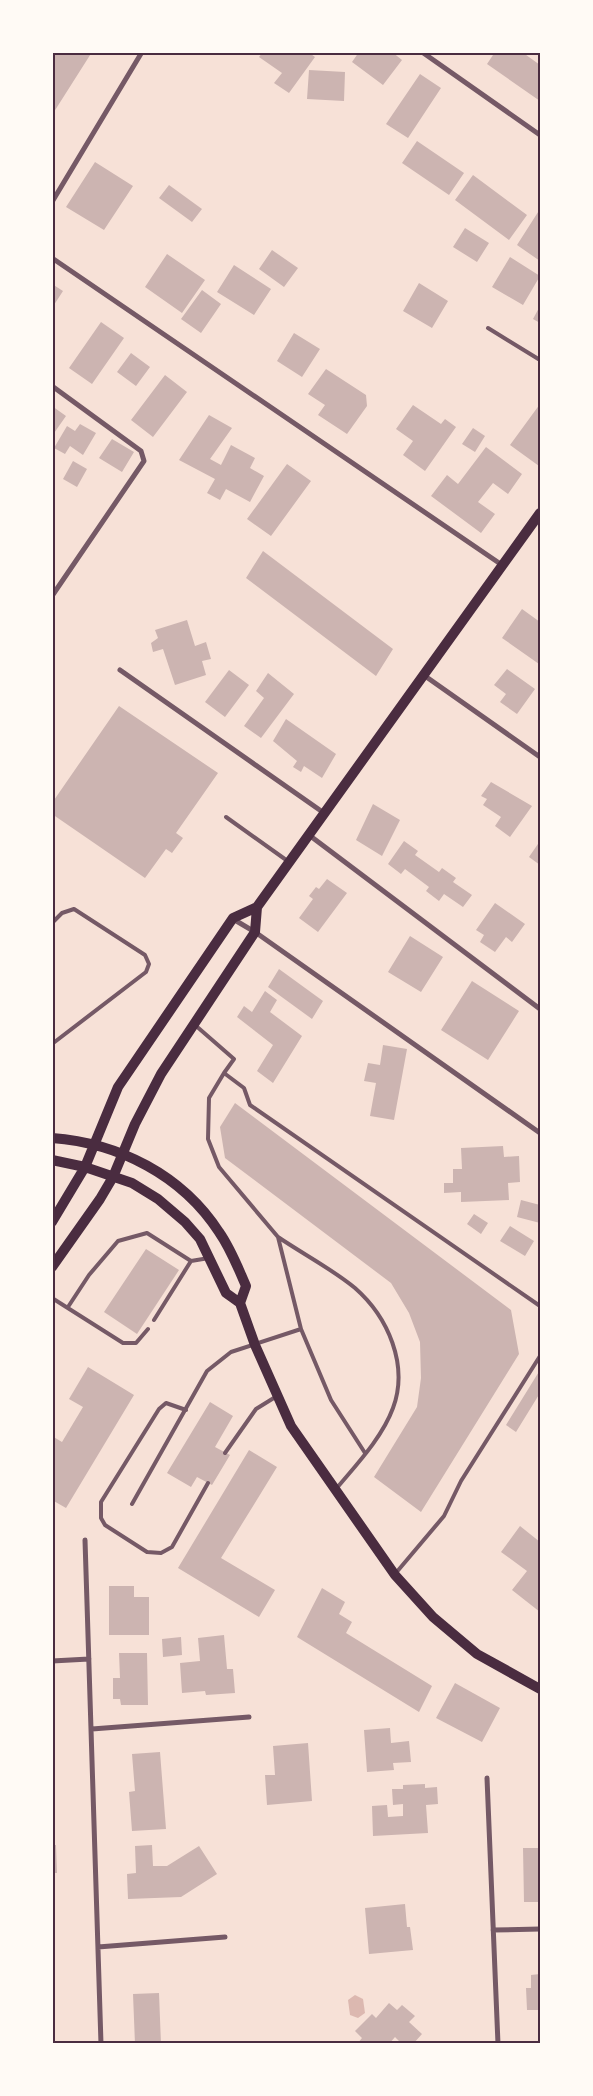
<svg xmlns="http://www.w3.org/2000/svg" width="593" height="2096" font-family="Inter,sans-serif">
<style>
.water{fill:#dcb8b0}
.building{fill:#ccb4b1}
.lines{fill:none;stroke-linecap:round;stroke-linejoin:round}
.service{stroke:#755966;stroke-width:4}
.minor{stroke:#755966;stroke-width:5}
.secondary{stroke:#4a2c40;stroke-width:10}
.neatline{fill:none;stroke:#4a2c40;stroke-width:2}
</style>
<rect width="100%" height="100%" fill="#f7e1d7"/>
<path class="water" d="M355,1995L363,1999L365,2013L358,2018L350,2015L348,2000Z"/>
<path class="building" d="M52,52H92L52,115Z
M263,52H308L315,57L289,93L274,83L282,73L259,57Z
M359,52H392L402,60L383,85L352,62Z
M495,52H522L540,65V101L487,64Z
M309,70L345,72L344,101L307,99Z
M420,74L441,88L408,138L386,124Z
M417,141L464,173L449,195L402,163Z
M95,162L133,186L104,230L66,207Z
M473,175L527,215L509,240L455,200Z
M169,185L202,209L192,222L159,198Z
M540,209V261L517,245Z
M465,228L489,243L477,262L453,247Z
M272,250L298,268L284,287L259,269Z
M167,254L205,280L182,313L145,287Z
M510,257L540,276L523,305L492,287Z
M234,265L271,289L254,315L217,292Z
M419,283L448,301L432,328L403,311Z
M52,284L63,291L52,308Z
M202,290L221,304L201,333L181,319Z
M540,306V323L533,319Z
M101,322L124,338L92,384L69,368Z
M294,333L320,349L302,377L277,361Z
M131,353L150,367L136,386L117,372Z
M326,369L366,395L367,406L347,434L318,415L325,405L308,394Z
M165,375L187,392L153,437L131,420Z
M540,404V465L539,466L510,445Z
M413,405L441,424L445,419L456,427L425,471L403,455L413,441L396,429Z
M52,406L66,416L52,436Z
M209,415L232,428L210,459L221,465L231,445L255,458L250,468L264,476L250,502L226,489L220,500L207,493L215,479L179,460Z
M80,424L96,433L83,455L70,446L65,454L54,448L67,426L75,431Z
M473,428L485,436L475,452L462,444Z
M112,439L134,452L122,472L99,458Z
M486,447L522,474L508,494L493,483L478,502L495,514L481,533L431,496L447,475L458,484Z
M73,461L87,469L77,487L63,479Z
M287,464L311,481L271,536L247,519Z
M263,551L393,649L376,676L246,578Z
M522,609L540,622L539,664L502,638Z
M187,620L195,646L206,642L211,659L202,661L206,675L175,685L163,649L153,652L151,643L158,638L155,630Z
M507,669L535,689L517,714L500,702L506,694L494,685Z
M229,670L249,685L225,717L205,702Z
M268,673L294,694L261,738L244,726L264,698L256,691Z
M119,706L218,773L176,833L183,838L172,853L166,849L145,878L52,814V803Z
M286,719L336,754L322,778L304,766L301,772L293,767L297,761L273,741Z
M491,782L532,806L510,837L495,826L501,817L483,805L487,799L481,796Z
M373,804L400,820L382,856L356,840Z
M404,841L418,851L415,855L439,872L442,868L456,878L453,882L472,895L463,907L444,894L439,901L426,891L429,887L405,869L401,874L388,864Z
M540,841V865L529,857Z
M327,879L347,893L318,932L299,918L313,899L309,896L316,887L319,889Z
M495,903L525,924L512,942L506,937L495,952L480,942L484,935L476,930Z
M410,936L443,957L421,992L388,972Z
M279,969L323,1001L312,1019L268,987Z
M472,981L519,1011L488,1060L441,1030Z
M265,991L277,1000L270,1012L302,1036L273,1083L257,1071L273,1045L237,1017L244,1006L252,1012Z
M383,1045L407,1049L394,1120L370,1116L376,1083L364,1081L368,1063L380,1065Z
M235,1103L511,1310L519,1354L421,1512L374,1477L417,1407L421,1378L420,1342L409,1313L391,1283L225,1158L220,1127Z
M503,1146L504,1157L519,1156L520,1182L508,1183L509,1200L461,1202V1192L444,1193V1183H453V1169H462L461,1148Z
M521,1200L540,1205V1223L517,1217Z
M474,1214L488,1223L481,1234L467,1224Z
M510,1226L534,1241L525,1256L500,1241Z
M146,1249L179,1270L137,1334L104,1312Z
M88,1367L134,1395L66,1508L52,1500V1436L62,1442L83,1407L69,1399Z
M540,1370V1393L516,1432L506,1425Z
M210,1402L233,1416L215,1447L230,1455L212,1485L197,1477L191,1487L167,1473Z
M249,1450L277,1467L221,1558L275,1590L259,1617L178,1568Z
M520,1526L540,1542V1612L512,1590L527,1571L501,1552Z
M109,1586H134V1597H149V1635H109Z
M322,1588L345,1602L339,1614L352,1622L346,1633L432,1686L419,1712L297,1637Z
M224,1635L227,1669H233L235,1693L206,1695L205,1691L182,1693L180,1663L200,1661L198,1638Z
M181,1637L182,1655L163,1657L162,1639Z
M119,1653H147L148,1705H121L120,1699H113V1678H120Z
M455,1683L500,1708L482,1742L436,1718Z
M390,1728L391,1743L409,1741L411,1762L393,1763L394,1770L367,1772L364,1730Z
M308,1743L312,1801L267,1805L265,1775H275L273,1746Z
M160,1752L166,1829L132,1831L129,1792L135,1791L132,1754Z
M425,1784V1788L437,1787L438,1804L426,1805L428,1833L373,1836L372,1806L387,1805L388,1817L403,1816V1804L393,1805L392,1789H403V1785Z
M52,1845H56L57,1873H52Z
M152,1845L153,1866H167L199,1846L217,1874L181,1897L128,1899L127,1874L136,1873L135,1846Z
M523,1848H540V1902H524Z
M405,1904L407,1927H410L413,1950L369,1954L365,1908Z
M540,1974V2010H527L526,1988H531V1975Z
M159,1993L161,2044H135L133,1994Z
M389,2003L397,2010L402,2005L415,2016L409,2022L422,2034L413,2044H402L395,2037L389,2044H357L362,2038L355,2031L372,2014L376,2018Z"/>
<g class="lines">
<path class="service" d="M488,328L540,360
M226,817L289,862
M52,923L62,913L74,909L145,955L149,964L146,972L52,1044
M195,1025L234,1059L224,1073L244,1088L250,1105L540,1306
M224,1073L209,1098L208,1139L219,1167L278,1237L301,1329L331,1400L365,1453
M278,1237C303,1254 332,1269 355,1288C388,1317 409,1365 393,1408C382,1438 356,1465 336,1489
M52,1298L123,1343H136L148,1329
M68,1307L89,1275L118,1241L147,1233L191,1261L209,1258
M154,1320L191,1261
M186,1410L166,1403L159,1409L101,1502V1518L105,1525L147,1552L161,1553L172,1547L208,1483
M225,1453L256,1409L277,1396
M132,1504L207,1371L231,1352L301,1329
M395,1574L444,1516L461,1481L540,1356"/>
<path class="minor" d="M422,52L540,135
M52,202L142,52
M52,258L502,565
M52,386L141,451L144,461L52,596
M120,670L324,813
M425,676L540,757
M309,835L540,1009
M233,919L255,932L540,1133
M85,1540L101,2044
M52,1661L89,1659
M92,1729L249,1717
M487,1778L498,2044
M493,1930L540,1929
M98,1947L225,1937"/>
<path class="secondary" d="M52,1138C119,1143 182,1175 219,1232C231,1249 238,1268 246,1286L240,1303
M52,1160L85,1167L132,1183L158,1199L185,1222L200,1239L226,1293L240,1303L255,1345L291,1426L395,1575L433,1617L477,1654L540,1689
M52,1222L85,1167L118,1087L233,918L257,907L540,513
M52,1267L100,1199L113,1177L135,1124L161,1074L255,932L257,907"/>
</g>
<rect width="593" height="2096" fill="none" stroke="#fffaf5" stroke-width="108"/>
<rect x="54" y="54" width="485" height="1988" class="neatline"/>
</svg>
